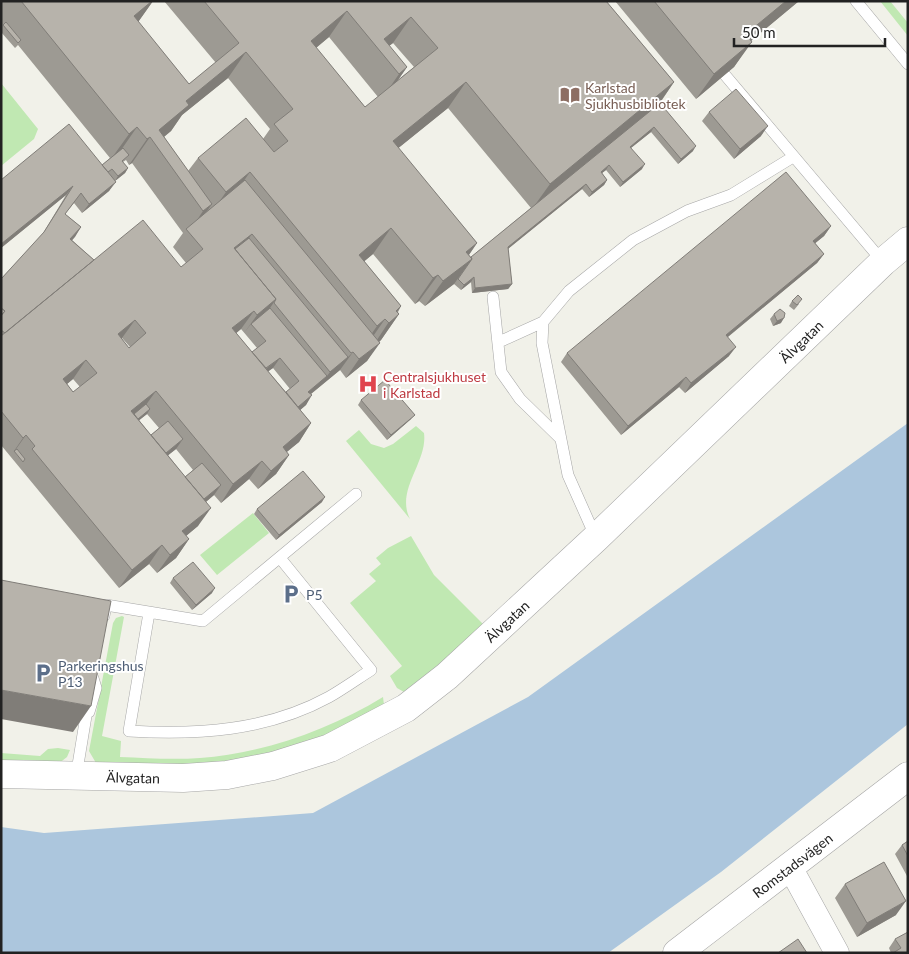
<svg xmlns="http://www.w3.org/2000/svg" width="909" height="954" font-family="Lato,sans-serif">
<style>
.grass{fill:#c0e8b2}
.water{fill:#acc6dd}
.lines{fill:none;stroke-linecap:round;stroke-linejoin:round}
.service-casing{stroke:#a6a6a6;stroke-width:12}
.minor-casing{stroke:#a6a6a6;stroke-width:25}
.tertiary-casing{stroke:#a6a6a6;stroke-width:29}
.service{stroke:#fff;stroke-width:11}
.minor{stroke:#fff;stroke-width:24}
.tertiary{stroke:#fff;stroke-width:28}
.wall{fill:#9d9a93;fill-rule:evenodd}
.shaded-wall{fill:#807d78}
.building{fill:#b7b3ab;stroke:#807d78;fill-rule:evenodd}
.labels{text-anchor:middle;dominant-baseline:central;stroke-width:4;stroke-linejoin:round;paint-order:stroke}
.education-label{font-size:14px;fill:#785e54;stroke:#fff;text-anchor:start}
.street-label{font-size:14px;fill:#222;stroke:#fff}
.health-label{font-size:14px;fill:#be3a42;stroke:#fff;text-anchor:start}
.service-label{font-size:14px;fill:#4e5e75;stroke:#fff;text-anchor:start}
</style>
<rect width="100%" height="100%" fill="#f1f1e9"/>
<path class="grass" d="M880,1H890L908,23V36Z
M1,83L38,129L34,139L1,166Z
M416,426L424,433C428,462 395,490 410,519L346,441L359,430L371,444L384,448L393,444Z
M253,513L269,533L217,575L200,555Z
M411,536L434,575L484,625L438,668L404,692L397,688L390,676L402,666L350,603L376,581L369,574L381,564L376,558L388,548Z
M122,616L124,617L102,736L121,741L120,757C146,758 173,760 200,758C264,753 329,730 383,697L384,705L331,734L295,747L246,759L193,766L96,763L89,751L113,623L116,618Z
M58,748L70,750L67,757L58,764L1,762V753L40,756L48,749Z"/>
<path class="water" d="M908,423V724L721,872L608,953H1V827L44,833L313,813L528,697Z"/>
<g class="lines">
<defs>
<path id="service" d="M856,1L908,64
M725,75L883,262
M493,297L501,372L520,399L561,439
M543,322L542,343L568,475L596,538
M499,342L543,322L569,291L633,240L687,211L731,195L793,157
M149,613L129,731C198,735 267,731 329,697C343,689 357,679 371,670L280,558
M104,616L106,605L203,621L356,494
M89,712L96,688L93,678
M76,777L86,716L85,699"/>
<path id="minor" d="M790,867L837,953"/>
<g id="tertiary">
<path id="s1" d="M1,774L183,778L227,775L273,766L330,748L406,708L447,676L596,538L883,262L908,241"/>
<path id="s2" d="M677,953L908,776"/>
</g>
</defs>
<use href="#service" class="service-casing"/>
<use href="#minor" class="minor-casing"/>
<use href="#tertiary" class="tertiary-casing"/>
<use href="#service" class="service"/>
<use href="#minor" class="minor"/>
<use href="#tertiary" class="tertiary"/>
</g>
<path class="wall" d="M1,1H153L138,22L189,84L216,63L164,1H606L674,82L660,103L693,151L678,164L651,132L631,148L642,169L620,187L606,170L602,173L607,180L604,185L589,197L582,189L508,249L512,284L508,289L472,293L471,282L461,290L454,284L425,306L419,301L415,304L373,254L364,261L401,306L398,312L399,314L381,340L379,342L367,361L346,378L340,370L311,394L306,405L300,410L311,423L299,442L286,452L289,455L276,474L258,489L249,479L221,503L214,495L206,502L198,526L186,536L189,539L176,558L157,573L149,564L119,588L1,445V279L42,235L66,195L1,248V180L102,165L110,158L18,45L15,48L1,32L2,26L1,25ZM329,37L378,97L365,107L316,48ZM393,43L414,67L398,80L407,67L389,46ZM228,78L270,129L263,139L198,158L188,171L164,137L171,131L182,115ZM448,108L531,208L471,257L469,255L477,243L398,148ZM126,160L129,165L132,163L183,233L173,247L186,263L181,267L94,260L72,240L81,227L65,214L74,203L82,213L109,191L115,181L125,173L128,168L123,162ZM241,329L257,348L252,352L236,333ZM122,338L130,347L129,348L122,339ZM273,368L290,389L286,392L268,371ZM73,379L80,387L73,392L67,384ZM147,414L159,428L151,435L139,420ZM176,449L193,470L185,477L168,455Z
M615,1H799L752,40L734,67L696,99Z
M709,112L761,136L734,159L702,121Z
M831,226L824,236L815,243L824,254L817,263L728,337L729,356L685,393L679,387L621,435L561,362L567,353Z
M792,301L799,304L794,310L789,306Z
M774,314L781,323L773,326L770,319Z
M361,400L411,419L387,440L358,405Z
M322,502L276,540L254,514L257,509Z
M173,578L212,593L192,610L170,583Z
M908,841V876H907L895,854L902,845Z
M845,884L896,915L857,937L835,898Z
M895,939L908,953H891L889,948Z"/>
<path class="shaded-wall" d="M152,1H153L136,25L134,16Z
M786,1H799L728,60L746,34Z
M347,11L329,37L293,67L311,41Z
M411,17L393,43L381,52L384,39Z
M752,42L734,67L696,99L714,74Z
M246,52L228,78L182,115L171,131L155,144L159,130L186,101Z
M407,67L389,93L381,100L399,74Z
M466,82L448,108L375,167L393,141Z
M674,82L656,108L532,209L550,184Z
M768,126L761,136L734,159L740,149Z
M137,127L119,153L111,159L129,134Z
M654,127L651,132L627,151L630,147Z
M150,137L132,163L129,165L147,139Z
M696,146L693,151L678,164L681,159Z
M645,164L642,169L620,187L623,182Z
M609,165L606,170L597,177L601,172Z
M128,168L125,173L115,181L118,176Z
M250,172L232,198L208,218L226,192Z
M607,180L604,185L589,197L592,192Z
M116,182L109,191L82,213L89,204Z
M586,184L582,189L504,252L508,247Z
M73,186L66,195L1,248V244Z
M212,204L194,230L189,232L203,211Z
M831,226L824,236L807,250L813,241Z
M81,227L75,237L64,249L70,239Z
M391,228L373,254L341,281L359,255Z
M252,234L239,252L234,248Z
M477,243L459,269L472,259L454,284L425,306L443,281L466,252Z
M824,254L817,263L719,344L726,335Z
M438,275L419,301L415,304L433,278Z
M474,277L471,282L461,290L464,285Z
M512,284L508,289L472,293L475,288Z
M276,299L264,317L251,324L244,333L257,315Z
M401,306L392,320L399,314L381,340L371,349L396,311Z
M254,311L241,329L220,347L232,328Z
M784,318L781,323L773,326L777,321Z
M385,319L367,345L359,352L377,326Z
M135,320L122,338L105,353L118,334Z
M380,343L367,361L346,378L359,359Z
M736,347L729,356L685,393L691,383Z
M353,352L340,370L301,402L308,392L327,376L330,372L348,357Z
M280,358L273,368L251,384L258,375Z
M86,360L73,379L50,398L63,379Z
M686,377L679,387L621,435L628,426Z
M156,391L143,409L123,426L131,411Z
M312,395L306,405L284,424L290,414Z
M150,409L147,414L122,434L126,429Z
M415,415L411,419L387,440L391,435Z
M311,423L299,442L270,466L283,447Z
M26,435L14,452V451L23,438Z
M183,439L176,449L151,469L158,460Z
M289,455L276,474L258,489L271,471Z
M262,461L249,479L221,503L233,484Z
M221,485L214,495L190,515L196,506Z
M325,497L322,502L276,540L279,535Z
M211,508L198,526L169,550L182,531Z
M189,539L176,558L157,573L170,555Z
M162,545L149,564L119,588L132,570Z
M215,588L212,593L192,610L196,605Z
M1,690L91,706L73,732L1,719Z
M906,901L896,915L857,937L867,923Z"/>
<path class="building" d="M21,1H152L134,16L189,84L239,43L204,1H606L674,82L550,184L466,82L393,141L477,243L466,252L472,259L443,281L438,275L433,278L391,228L373,243L359,255L401,306L396,311L399,314L389,323L385,319L377,326L250,172L226,192L198,158L246,118L274,152L288,141L274,124L293,109L246,52L186,101L189,105L159,130L212,204L203,211L150,137L147,139L137,127L129,134ZM347,11L399,74L407,67L384,39L411,17L438,48L365,107L311,41Z
M654,1H786L746,34L752,42L714,74Z
M6,22L21,40L18,43L3,25Z
M736,89L768,126L740,149L709,112Z
M660,103L696,146L681,159L654,127L630,147L645,164L623,182L609,165L601,172L607,180L592,192L586,184L508,247L512,284L475,288L474,277L464,285L458,279L472,259L471,257Z
M69,124L116,182L89,204L81,193L65,214L81,227L70,239L94,260L5,333L1,330V316L5,311L1,308V279L44,232L73,186L1,244V180Z
M123,148L129,155L122,161L128,168L118,176L112,169L108,172L102,165Z
M786,172L831,226L813,241L824,254L726,335L736,347L691,383L686,377L628,426L567,353Z
M245,180L380,343L359,359L353,352L351,353L252,234L234,248L276,299L257,315L254,311L232,328L311,423L283,447L289,455L271,471L262,461L233,484L156,391L131,411L211,508L182,531L189,539L170,555L162,545L132,570L32,449L35,446L26,435L23,438L1,411V336L143,220L181,267L203,249L186,229ZM135,320L146,333L129,348L118,334ZM86,360L97,373L73,392L63,379Z
M249,238L348,357L330,372L274,303L276,299L235,249Z
M798,295L802,299L797,305L792,301Z
M1,308L5,311L1,315Z
M270,308L327,376L308,392L312,395L298,407L286,392L299,381L280,358L266,368L252,352L266,341L251,324Z
M780,309L785,313L784,318L777,321L774,314Z
M385,380L415,415L391,435L361,400Z
M146,404L150,409L138,419L134,414Z
M168,421L183,439L166,453L151,435Z
M17,449L25,459L23,462L14,451Z
M202,463L221,485L204,499L185,477Z
M303,471L325,497L279,535L257,509Z
M193,562L215,588L196,605L173,578Z
M1,580L111,601L91,706L1,690Z
M908,841V856L902,845Z
M884,862L906,901L867,923L845,884Z
M908,932V953H893L901,948L895,939Z
M798,939L807,953H778Z"/>
<defs>
<symbol id="library-bare" viewBox="-9 -9 18 18"><path d="M-6-4Q-3-5.5-.7-3.5V5Q-3 3-6 4ZM6-4Q3-5.5 .7-3.5V5Q3 3 6 4Z" fill="#8d6e63" stroke="#fff" stroke-width="2.5" paint-order="stroke"/></symbol>
<symbol id="hospital-bare" viewBox="-9 -9 18 18"><path d="M-5-5h3v3.5h4V-5h3V5h-3V1.5h-4V5h-3Z" fill="#e0444e" stroke="#fff" stroke-width="2.5" paint-order="stroke"/></symbol>
<symbol id="parking-bare" viewBox="-9 -9 18 18"><path d="M-3.5-5.5H1a3.5 3.5 0 0 1 0 7H-1V5.5H-3.5ZM-1-3.4V-.6H.8a1.4 1.4 0 0 0 0-2.8Z" fill="#5c6f8a" stroke="#fff" stroke-width="2.5" paint-order="stroke"/></symbol>
</defs>
<g fill-rule="evenodd">
<use href="#library-bare" x="556" y="81" width="28" height="28"/>
<use href="#hospital-bare" x="354" y="370" width="28" height="28"/>
<use href="#parking-bare" x="277" y="580" width="28" height="28"/>
<use href="#parking-bare" x="29" y="659" width="28" height="28"/>
</g>
<g class="labels">
<g class="education-label">
<text x="585" y="87">Karlstad<tspan x="585" dy="16">Sjukhusbibliotek</tspan></text>
</g>
<g class="street-label">
<text stroke="none"><textPath href="#s1" startOffset="958">Älvgatan</textPath></text>
<text stroke="none"><textPath href="#s1" startOffset="552">Älvgatan</textPath></text>
<text stroke="none"><textPath href="#s1" startOffset="132">Älvgatan</textPath></text>
<text stroke="none"><textPath href="#s2" startOffset="145">Romstadsvägen</textPath></text>
</g>
<g class="health-label">
<text x="383" y="376">Centralsjukhuset<tspan x="383" dy="16">i Karlstad</tspan></text>
</g>
<g class="service-label">
<text x="306" y="594">P5</text>
<text x="58" y="665">Parkeringshus<tspan x="58" dy="16">P13</tspan></text>
</g>
</g>
<rect width="909" height="954" fill="none" stroke="#222222" stroke-width="5"/>
<path d="M734 38v8h151v-8" fill="none" stroke="#222222" stroke-width="2.5"/>
<text x="742" y="38" font-size="15" fill="#222222" stroke="#ffffff" stroke-width="4" paint-order="stroke">50 m</text>
</svg>
